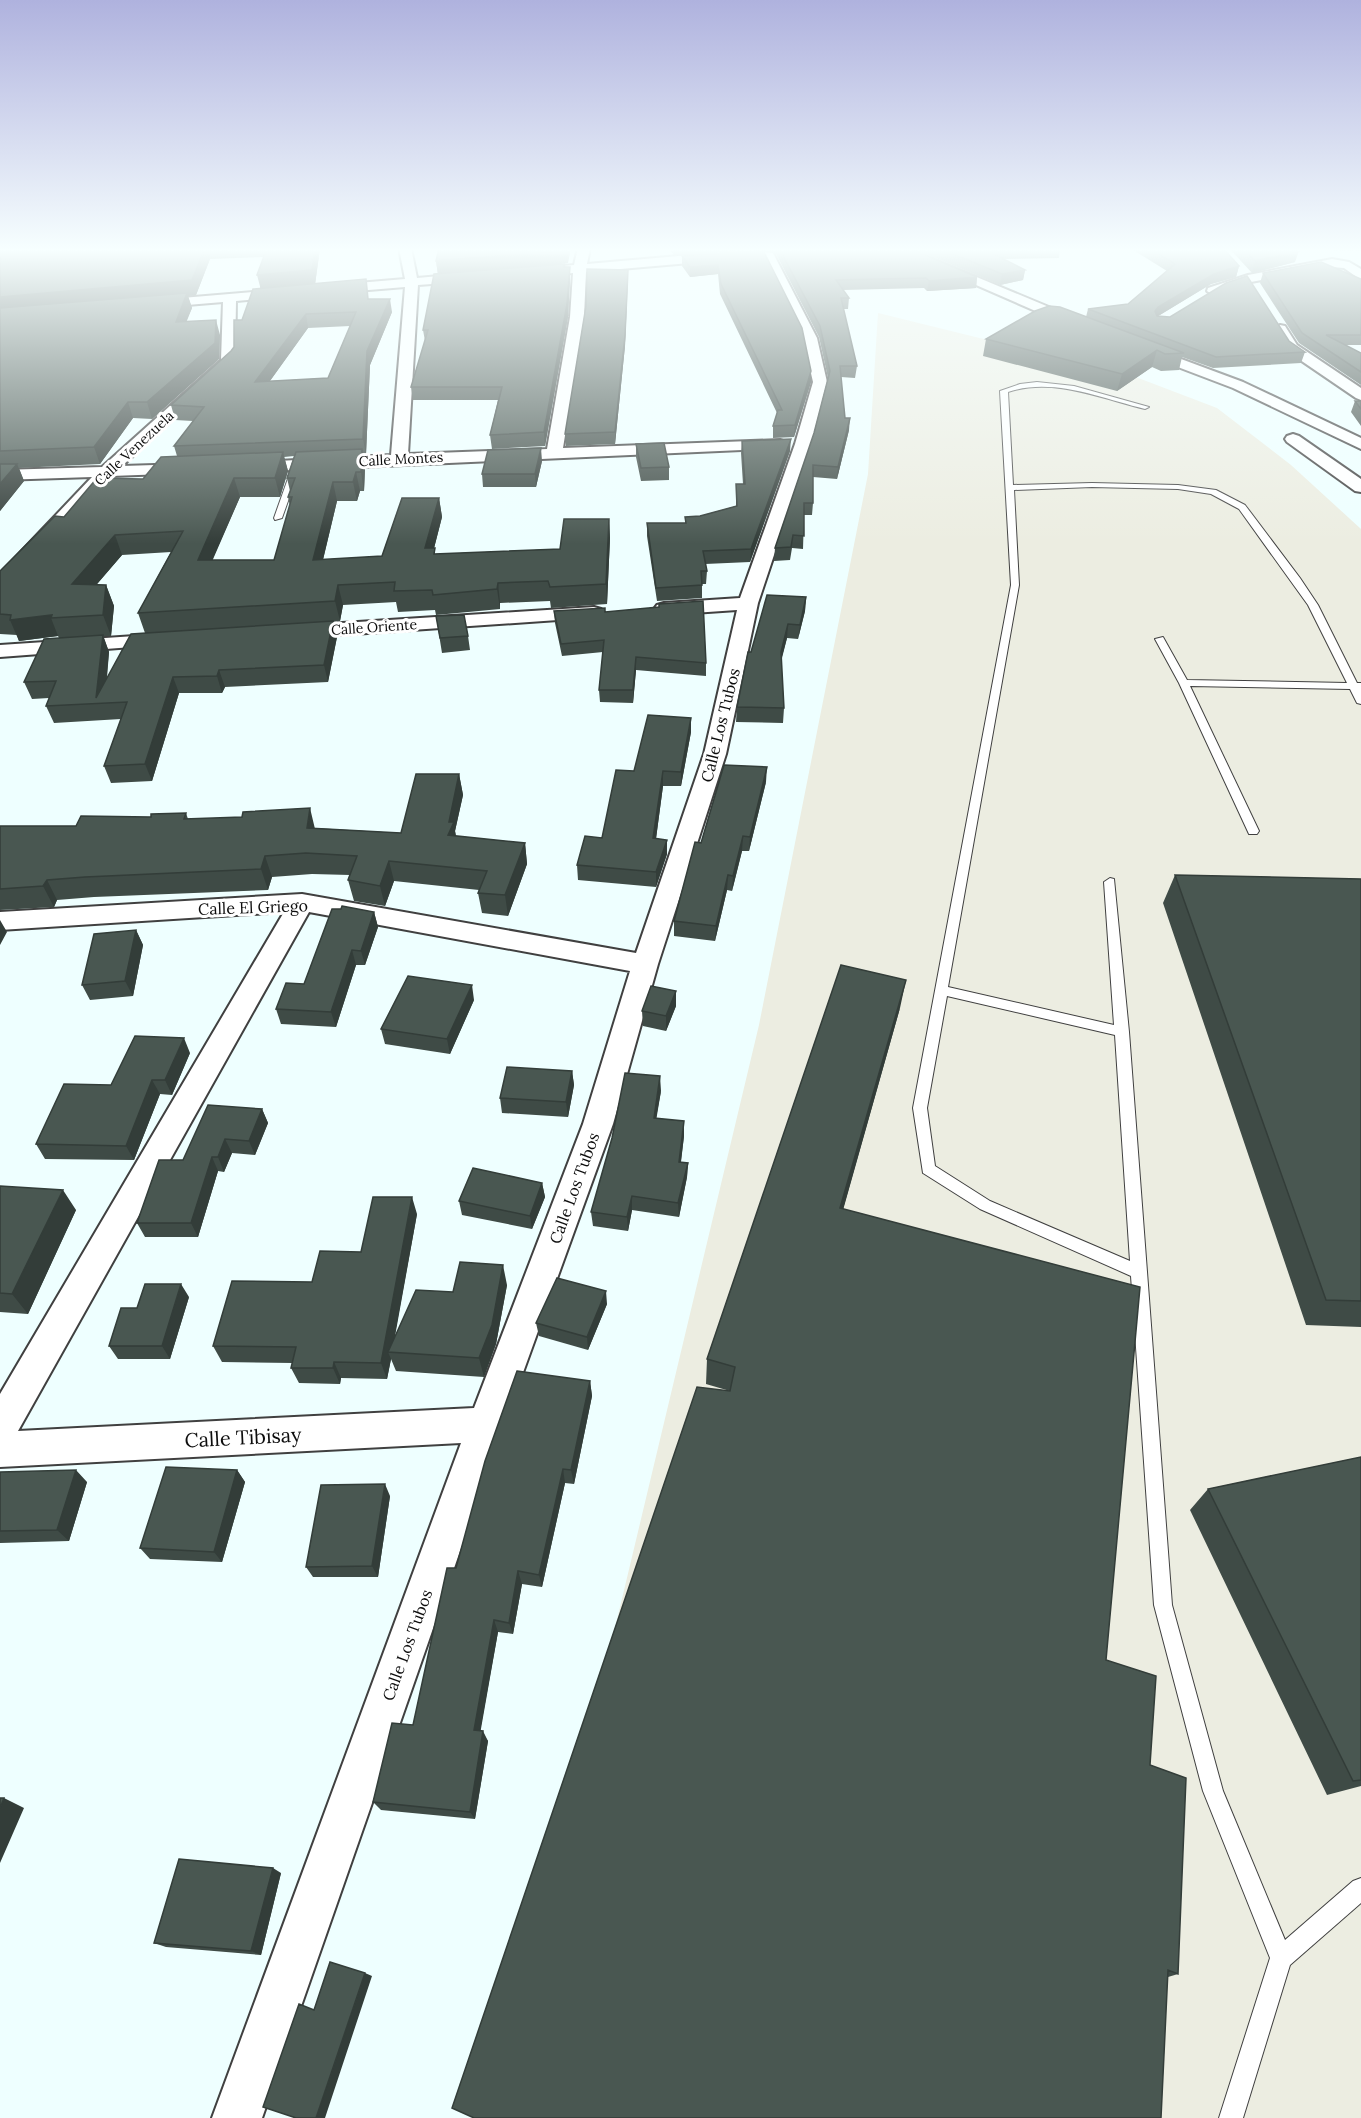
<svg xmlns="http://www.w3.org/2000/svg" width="1361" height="2118" font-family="Lora,serif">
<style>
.industrial{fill:#ecede1}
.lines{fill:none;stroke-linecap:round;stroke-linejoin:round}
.service-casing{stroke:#404040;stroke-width:2}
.minor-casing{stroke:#404040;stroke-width:4}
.trunk-casing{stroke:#1e1e1e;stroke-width:3}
.service{fill:#fff;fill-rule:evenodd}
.minor{fill:#fff;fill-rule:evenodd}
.trunk{fill:#57fddc;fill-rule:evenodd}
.wall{fill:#3f4b46;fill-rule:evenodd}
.shaded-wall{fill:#333d39}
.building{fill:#495751;stroke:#333d39;stroke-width:1.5;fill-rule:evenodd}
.labels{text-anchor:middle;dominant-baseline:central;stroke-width:6;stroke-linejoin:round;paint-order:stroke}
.far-street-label{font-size:14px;fill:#0d0d0d;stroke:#fff}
.street-label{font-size:16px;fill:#0d0d0d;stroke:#fff}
.near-street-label{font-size:20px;fill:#0d0d0d;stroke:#fff}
</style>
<rect width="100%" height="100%" fill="#eff"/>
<path class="industrial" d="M878,313L1133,376L1217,408L1291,465L1361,529V2118H498L759,1025L868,474Z"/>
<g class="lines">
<defs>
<path id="service" d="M1037,382L1074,386L1149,407L1145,409C1100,398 1053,377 1008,392L1013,485L1092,483L1178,485L1216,490L1245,505L1300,578L1318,605L1357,683H1361V704L1357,703L1350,689L1190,686L1259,831L1257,834H1249L1179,683L1155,639L1163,637L1187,680L1347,683L1308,605L1239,509L1211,494L1178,489L1092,487L1014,490L1019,585L948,987L1114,1025L1104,882L1110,878L1114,879L1129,1032L1172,1605L1223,1791L1285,1940L1353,1881L1361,1878V1903L1290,1965L1243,2118H1219L1270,1958L1203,1791L1154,1605L1131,1276L980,1209L923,1173L913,1108L1011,585L1000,391L1020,384ZM947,996L1115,1035L1130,1261L990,1201L935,1166L927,1108Z
M295,468L299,470L282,518L275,520L274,518L291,470Z"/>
<path id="minor" d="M399,248H411L417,278L473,273L479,277L473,281L418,285L408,454L547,449L570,317L573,273L531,277L525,273L531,269L574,265L578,248H590L587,264L747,250L773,253L817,338L827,382L811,444L758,603L726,754L658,964L613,1124L504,1425L262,2118H212L461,1443L0,1467V1394L284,912L0,930V912L302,894L636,953L704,754L737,610L664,615L657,613L654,609L657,605L664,603L740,598L795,444L813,382L803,338L764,259L747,258L586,272L584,317L563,448L780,440L786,442L788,445L786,448L248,472L240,467L242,463L391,455L405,287L236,301L235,361L233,364L122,466L187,464L195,469L193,473L111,476L7,589L0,591V574L92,477L0,480V470L102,467L221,360L223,302L151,308L144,304L146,301L405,279ZM309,912L630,971L583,1124L474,1408L18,1431Z
M891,248H907L1080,320L1082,323L1080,326H1070Z
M1332,259L1349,262L1361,269V280L1344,268L1332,267L1251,282L1213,295L1207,291L1208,288L1248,275Z
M1280,325L1285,326L1297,345L1361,388V400L1356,398L1287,351L1273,329Z
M1146,346L1243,382L1361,438V449L1233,388L1141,353L1139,350Z
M1293,434L1299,436L1361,479V492L1355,491L1287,442L1285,439L1287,436Z
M594,607L601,609L604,613L601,617L295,638L288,636L285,632L288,628L295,626Z
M165,634L172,636L175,640L172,644L0,657V645Z"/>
<path id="trunk" d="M0,248H21L19,251L0,256Z"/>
</defs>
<use href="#service" class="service-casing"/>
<use href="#minor" class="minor-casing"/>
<use href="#trunk" class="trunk-casing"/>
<use href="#service" class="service"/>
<use href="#minor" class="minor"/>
<use href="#trunk" class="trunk"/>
</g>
<path class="wall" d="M15,248H320L315,284L369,299L392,312L370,365L366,454H363L365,468L364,491H360L357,501H337L323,560L382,556L439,498L442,517L434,548L435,554L560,549L609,519L610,538L607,604L551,608L550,601L500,603V609L436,615L435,610L398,612L396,602L343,605L340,621L333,622L337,637L328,682L225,687L222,693H179L152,781L111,783L104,766L121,719L54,723L46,706L49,698L32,699L24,682L59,638L58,636L19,641L17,635L0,634V571L64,517L143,479L177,456L174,446L193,421L175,420L171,405L231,351L234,347L242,320L260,289L264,257L210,259L196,295L188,296L192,308L186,321L220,335L219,359L152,419L133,418L100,464L19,468L24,481L0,511V250H13ZM350,326L328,378L270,381L308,328ZM294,456L287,478L290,491L288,497L290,506L274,560H212L240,497H280L288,471L284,457ZM171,552L138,613L145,633L107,678L109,652L103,636H111L114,606L106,585H96L122,555Z
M669,248H764L674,255Z
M765,248H909L977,277L976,288L927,291L924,288L843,290L849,298L848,309H843L857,366L855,378L841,377L845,418L849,430L837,479L813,477V503L812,515H804L803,549L792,548L790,560L774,561L775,548L814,433L828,378L819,337L776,254Z
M912,248H1090L1060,249L1059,258L1002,259L1025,270L1023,280L1000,285Z
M1130,248H1223L1239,266L1236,277L1211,284L1158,316L1289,341L1305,352L1301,363L1213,368L1182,357L1179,370L1161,371L1152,367L1117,391L983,356L986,339L1086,317L1088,309L1128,304L1167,271Z
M1229,248H1268L1270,251L1295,262L1252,273Z
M1332,248H1361V251H1334Z
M763,250L811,382L794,437L773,438V426L777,413L720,294L718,274L690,277L682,266V256Z
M436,261L568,263L554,265L570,267V279L568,317L545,446L492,449L490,435L498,400H413L411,387L425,341L423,330L438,274Z
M1263,273L1361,279V345H1345L1361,353V385L1299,343L1260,283Z
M628,280L625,346L615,444L566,446L565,434Z
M1355,401H1361V426L1351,412Z
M742,441L790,451L750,562L705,564L707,571L706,584H702V598L657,601L647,536V523H685V517L700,516L736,506V484H743L741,453Z
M636,444L669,467V480L641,481L636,457Z
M542,461L536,487H483L482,474Z
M806,597L805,611L798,639L787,638L781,660L784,708L783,723L736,722L737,707L751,652Z
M554,611L605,612L706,663V676L636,670L633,703L600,702L599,690L603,652L562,656L555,623Z
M436,616L468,636L470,650L442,653Z
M691,718V732L681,786H663L656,839L667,854L656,887L578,880L577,865L602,838Z
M459,774L463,795L455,831L456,836L525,843L527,864L508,916L482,913L478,893L479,890L394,881L385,906L354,901L348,880L350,875L312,874L272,877L268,890L94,897L57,900L54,907L0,910V826H76L186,813L188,819L315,828L401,833Z
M766,782L749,851H742L732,891L727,890L715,941L674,936V921L701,843Z
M1175,875L1361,879V1327L1306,1325L1163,903Z
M374,912L378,927L365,965H356L336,1027L281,1024L276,1009L304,984Z
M136,930L143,945L133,996L90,1000L82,985Z
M676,991V1006L666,1031L643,1026L642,1011Z
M474,1000L450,1054L385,1044L381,1029Z
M900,1008L843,1209L1106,1660L1150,1765L1178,1974L1168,1977L730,1391L706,1384L707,1359Z
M190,1053L172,1095L160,1094L134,1160L45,1159L36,1144L111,1085Z
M572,1071L574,1085L568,1117L502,1113L500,1098Z
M661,1091L656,1118L684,1136L681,1162L688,1163L687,1177L679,1217L632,1210L628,1231L593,1226L591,1212Z
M262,1109L268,1123L255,1155L232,1153L224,1172L218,1171L198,1237H145L137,1223L183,1160Z
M542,1183L545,1197L532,1229L462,1215L459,1201Z
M0,1186L76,1210L28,1314L0,1312Z
M417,1214L394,1339L453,1292L507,1285L496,1344L484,1377L396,1371L391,1359L387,1379L341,1378L340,1384L299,1383L291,1368L293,1363L222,1362L213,1346L312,1282L361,1252Z
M189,1297L170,1359H118L109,1346Z
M607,1304L588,1350L539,1336L536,1323Z
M590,1381L592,1396L574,1484L565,1483L542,1587L522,1584L513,1634L498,1632L480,1731L488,1741L475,1819L381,1810L373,1802L413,1725L456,1568Z
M1361,1457V1786L1327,1795L1190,1510L1208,1489Z
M237,1470L245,1482L222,1562L150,1559L140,1548Z
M0,1472L87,1482L69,1541L0,1543Z
M390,1496L378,1577H313L306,1567Z
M281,1873L261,1955L166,1947L154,1943Z"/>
<path class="shaded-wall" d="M205,248H208L210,259L196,295L188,296L192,308L180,338L0,312V297Z
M315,248H320L315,285L261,290L257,275Z
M571,248L568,263L438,275L436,261Z
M674,248H764L674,255Z
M1299,251L1295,262L1252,273L1255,261Z
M718,265V274L690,277V267Z
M1239,266L1236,277L1211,284L1155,318V311L1158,307L1214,274Z
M570,267V279L568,317L545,446L544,432Z
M628,270L625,346L615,444V432Z
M1025,270L1023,280L1000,285L1002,274Z
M977,277L976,288L927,291L929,281Z
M390,299L392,312L370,365L366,454L363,439L367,351Z
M306,314L308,328L259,396L255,382Z
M216,320L220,335L219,359L152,419L147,402Z
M1157,350L1152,367L1117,391L1122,374Z
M811,371V382L794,437L795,425Z
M128,402L133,418L100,464L94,447Z
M850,418L849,430L837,479L838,467Z
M791,439L790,451L750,562L751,549Z
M541,448L542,461L536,487L535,474Z
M362,449L365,468L364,491L361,472Z
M283,452L288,471L280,497L275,478Z
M17,464L24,481L0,511V484Z
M356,472L360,491L357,501L353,482Z
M234,478L240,497L204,580L198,560Z
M333,482L337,501L318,580L313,560Z
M439,498L442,517L429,568L425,548Z
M609,519L610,538L607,604L606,584Z
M115,535L122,555L80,604L72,584Z
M498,583L500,603V609L497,589Z
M106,585L114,606L111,636L103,615Z
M338,585L343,605L340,621L335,601Z
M806,597L805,611L798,639L800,625Z
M52,615L51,618L58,636L19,641L10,620Z
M333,621L337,637L328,682L324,665Z
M788,624L787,638L780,666L781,652Z
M103,635L109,652L104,703L96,698Z
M636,657V670L633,703V690Z
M219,670L225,687L222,693L217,676Z
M173,677L179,693L152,781L145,764Z
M691,718V732L681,786V772Z
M767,767L766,782L749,851L750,837Z
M663,771V786L654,853L653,838Z
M459,774L463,795L455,831L457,843L448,835L449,822Z
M310,808L315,829L307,828Z
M743,836L742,851L732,891L733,876Z
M667,840V854L656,887V872Z
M525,843L527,864L508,916L505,895Z
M265,856L272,877L268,890L261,869Z
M389,861L394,881L385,906L380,886Z
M728,875L727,890L715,941L716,926Z
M47,880L57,900L54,907L43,886Z
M374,912L378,927L365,965L361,951Z
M0,920L7,932L0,945Z
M136,930L143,945L133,996L125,981Z
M352,950L356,965L336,1027L331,1012Z
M906,980L900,1008L836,1235L840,1208Z
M472,985L474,1000L450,1054L447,1039Z
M676,991V1006L666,1031V1016Z
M184,1038L190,1053L172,1095L165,1080Z
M572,1071L574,1085L568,1117L566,1102Z
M660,1076L661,1091L654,1133V1118Z
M152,1080L160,1094L134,1160L126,1146Z
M262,1109L268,1123L255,1155L249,1141Z
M684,1121V1136L679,1176V1162Z
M225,1139L232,1153L224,1172L218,1157Z
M212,1157L218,1171L198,1237L191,1223Z
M688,1163L687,1177L679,1217L678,1203Z
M542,1183L545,1197L532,1229L530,1216Z
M63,1190L76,1210L28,1314L12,1294Z
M632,1196V1210L628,1231L627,1217Z
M412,1197L417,1214L392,1353L388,1352L391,1359L387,1379L381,1363Z
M503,1265L507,1285L496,1344L484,1377L479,1358Z
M181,1284L189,1297L170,1359L162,1346Z
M606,1291L607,1304L588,1350L587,1337Z
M334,1362L341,1378L340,1384L333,1368Z
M590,1381L592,1396L574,1484L571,1470Z
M563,1469L565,1483L542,1587L539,1575Z
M76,1470L87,1482L69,1541L57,1530Z
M237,1470L245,1482L222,1562L214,1552Z
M385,1484L390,1496L378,1577L372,1566Z
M518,1571L522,1584L513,1634L509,1623Z
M494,1620L498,1632L479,1740L474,1730Z
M483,1731L488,1741L475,1819L470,1812Z
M4,1798L24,1808L0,1863V1808Z
M273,1868L281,1873L261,1955L251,1951Z
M365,1973L372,1976L325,2118H316Z"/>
<path class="building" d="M15,248H205L192,280L0,297V250H13Z
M267,248H315L312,270L257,275Z
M439,248H567V250L436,261Z
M779,248H909L977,277L929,281L926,278L836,280L849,298H841L857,366H840L845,418H850L838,467L813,465V503H804V536L793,535L791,547L775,548L814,433L830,371L820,326Z
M938,248H1057H982L1025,270L1002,274Z
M1149,248H1223L1239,266L1214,274L1158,307L1155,311L1157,316L1170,317L1226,283L1247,276L1289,341L1305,352L1216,357L1088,309L1128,304L1175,264Z
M1242,248H1268L1270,251L1291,248L1299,251L1255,261Z
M763,250L802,328L811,371L795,425L773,426L778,410H782L721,284L718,265L690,267L682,256Z
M1321,262L1361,279V335H1326L1361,353V372L1302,333L1263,273Z
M564,264V267H570L567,304L544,432L490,435L502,387H411L428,330H423L434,274Z
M587,269L628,270L625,335L615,432L565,434L586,306Z
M366,279L368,299H390L367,351L363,439L174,446L204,407L171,405L231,351L234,347V320H242L253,289ZM356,312L328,378L255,382L306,314Z
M187,293L176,322L216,320L215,343L147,402H128L94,447L0,451V308Z
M1049,306L1060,307L1184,353L1165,354L1157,350L1122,374L986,339L1035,311Z
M1355,401H1361V409Z
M791,439L751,549L703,551L707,571H701L702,585L656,588L647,523H686L685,517L700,516L737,506L736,484H745L742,441Z
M664,443L669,467L641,468L636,444Z
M541,448L535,474H482L488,450Z
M362,449L361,472H356L353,482H333L313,560L382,556L402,498H439L425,548H435L434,554L560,549L564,519H609L606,584L550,587L548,581L498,583L497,589L433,595L432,590L394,591L395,582L338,585L335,601L138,613L183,531L115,535L72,584L106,585L103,615L51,618L52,615L10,620L11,615L0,614V571L55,516L64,517L97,478L143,479L161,457L283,452L275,478H234L198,560H274L292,497H288L295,478H287L296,452Z
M0,464H17L0,484Z
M767,595L806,597L800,625L788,624L781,652L784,708L737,707L748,652H751Z
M703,601L706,663L636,657L633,690H599L604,640L561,644L554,611L605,608V612L659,607V604Z
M464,615L468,636L440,638L436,616Z
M333,621L324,665L219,670L217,676L173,677L145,764L104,766L127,702L46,706L56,681L24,682L44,639L103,635L96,698L131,634Z
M648,715L691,718L681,772L663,771L653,838L667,840L656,872L577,865L585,836L602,838L616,770L634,771Z
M724,765L767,767L750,837L743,836L733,876L728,875L716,926L674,921L695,842L701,843Z
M416,774H459L449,822H454L448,835L525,843L505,895L478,893L487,871L389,861L380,886L348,880L357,856L306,853L265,856L261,869L85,877L47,880L43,886L0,889V826H76L81,816L151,817V814L186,813L184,819L242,817L243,812L310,808L307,828L401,833Z
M1175,875L1361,879V1301L1326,1300Z
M342,906L374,912L361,951L352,950L331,1012L276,1009L286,983L304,984L332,909H341Z
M136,930L125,981L82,985L94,934Z
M841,965L906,980L840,1208L1140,1287L1106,1660L1156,1676L1150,1765L1186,1778L1178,1974L1168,1970L1161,2118H474L452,2108L697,1387L730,1391L735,1367L707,1359Z
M408,976L472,985L447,1039L381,1029Z
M651,986L676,991L666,1016L642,1011Z
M135,1036L184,1038L165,1080H152L126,1146L36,1144L64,1084L111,1085Z
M507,1067L572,1071L566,1102L500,1098Z
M625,1073L660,1076L654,1118L684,1121L679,1162L688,1163L678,1203L632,1196L627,1217L591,1212L612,1138Z
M208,1105L262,1109L249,1141L225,1139L218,1157H212L191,1223H137L159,1160H183Z
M473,1168L542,1183L530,1216L459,1201Z
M0,1186L63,1190L12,1294L0,1293Z
M373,1197H412L381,1363L334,1362L333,1368H291L296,1347L213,1346L232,1281L312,1282L320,1251L361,1252Z
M460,1262L503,1265L492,1325L479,1358L388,1352L416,1290L453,1292Z
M557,1278L606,1291L587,1337L536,1323Z
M145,1284H181L162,1346H109L121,1308H137Z
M517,1371L590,1381L571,1470L563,1469L539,1575L518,1571L509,1623L494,1620L474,1730L483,1731L470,1812L373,1802L392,1723L413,1725L447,1568H456L485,1461Z
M1361,1457V1780L1353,1781L1208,1489Z
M166,1467L237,1470L214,1552L140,1548Z
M76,1470L57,1530L0,1531V1472Z
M385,1484L372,1566L306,1567L321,1485Z
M0,1798H4L0,1808Z
M179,1859L273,1868L251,1951L154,1943Z
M330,1962L365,1973L316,2118H296L263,2107L299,2004L314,2010Z"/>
<linearGradient id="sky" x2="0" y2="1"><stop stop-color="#afb2de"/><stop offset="0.46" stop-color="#f7ffff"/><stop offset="1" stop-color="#f7ffff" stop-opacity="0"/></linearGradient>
<rect width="1361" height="544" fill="url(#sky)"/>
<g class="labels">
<g class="far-street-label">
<text transform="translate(134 448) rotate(-43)">Calle Venezuela</text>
<text transform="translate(401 459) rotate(-3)">Calle Montes</text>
<text transform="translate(374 627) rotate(-4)">Calle Oriente</text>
</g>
<g class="street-label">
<text transform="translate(720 725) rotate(-76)">Calle Los Tubos</text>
<text transform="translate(253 907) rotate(-2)">Calle El Griego</text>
<text transform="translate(574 1188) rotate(-70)">Calle Los Tubos</text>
<text transform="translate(407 1645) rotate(-70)">Calle Los Tubos</text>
</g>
<g class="near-street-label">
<text transform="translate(243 1437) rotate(-3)">Calle Tibisay</text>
</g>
</g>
</svg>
